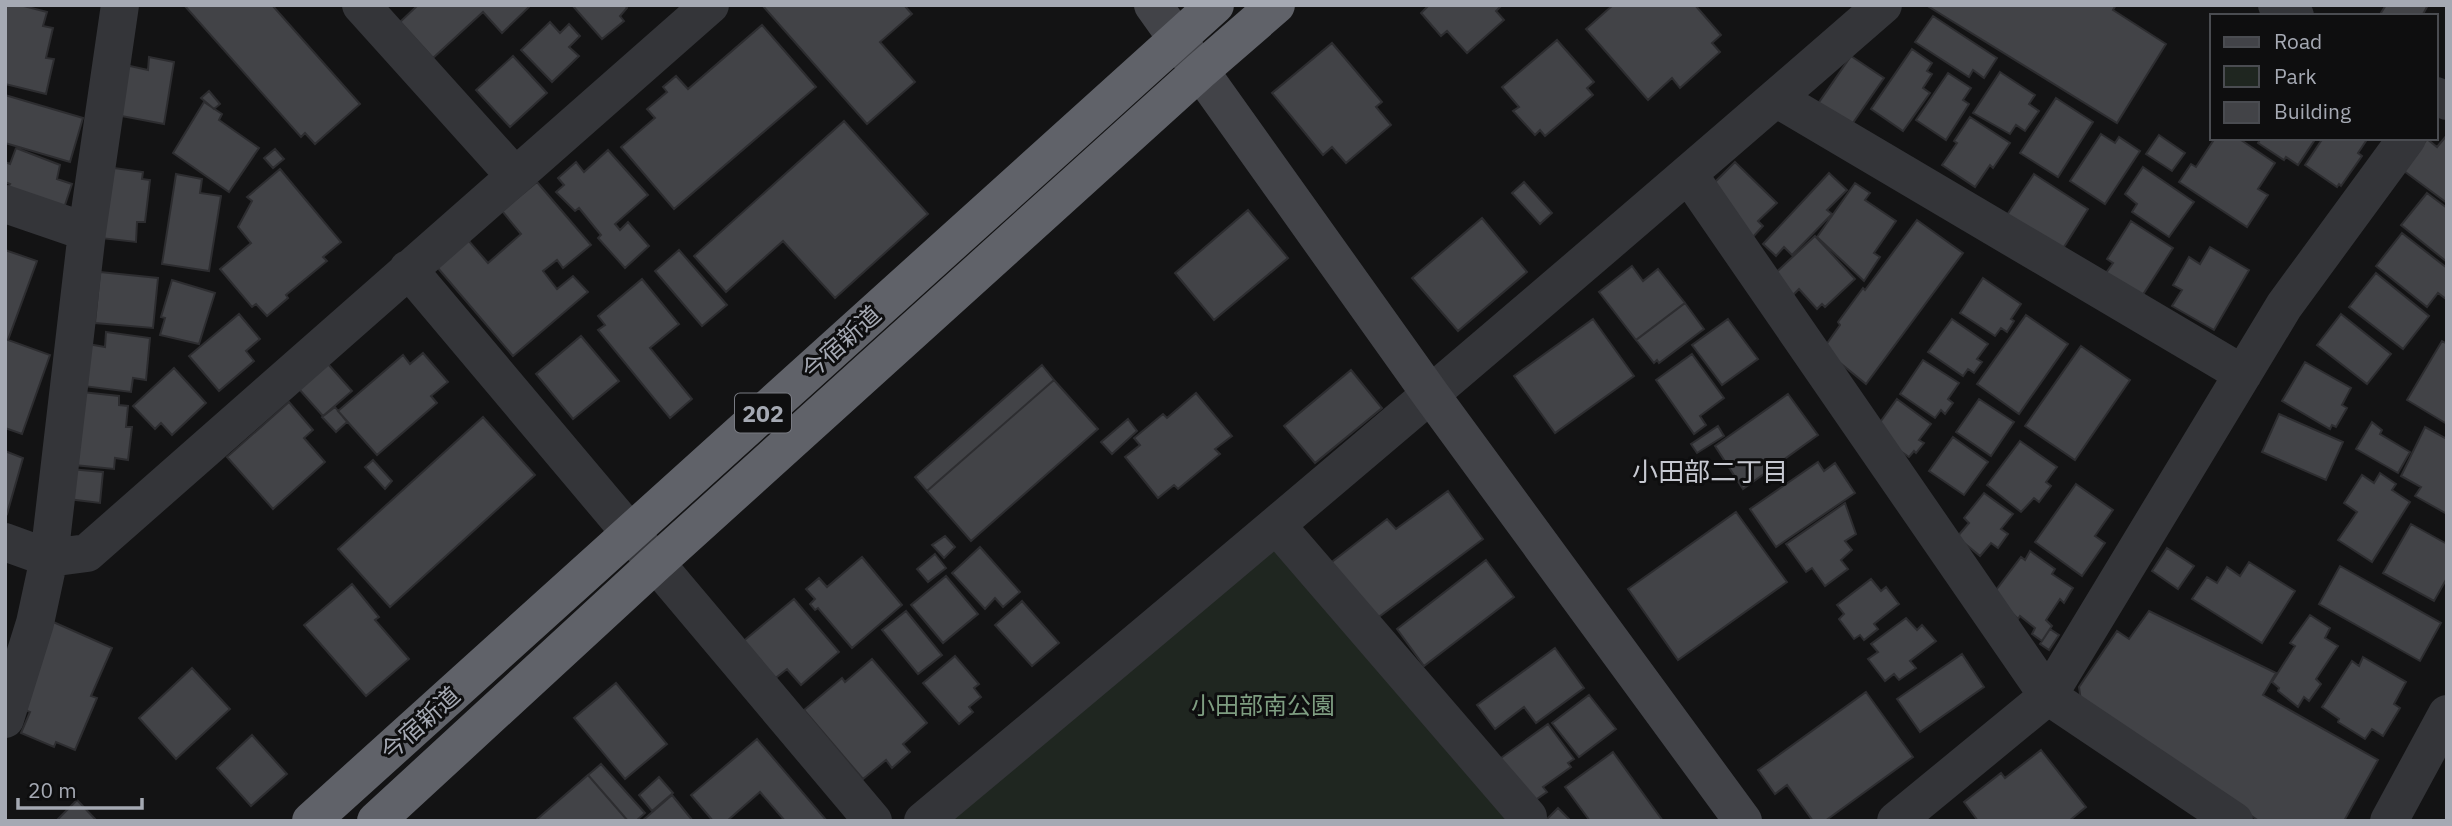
<svg xmlns="http://www.w3.org/2000/svg" width="2452" height="826" font-family="'IBM Plex Sans','Noto Sans JP',sans-serif">
<style>
.green{fill:#1f2620}
.building{fill:#424347;stroke:#2d2d30;stroke-width:2}
.lines{fill:none;stroke-linecap:round;stroke-linejoin:round}
.street{stroke:#343539;stroke-width:38}
.secondary{stroke:#424348;stroke-width:38}
.highway{stroke:#606269;stroke-width:38}
.labels{text-anchor:middle;dominant-baseline:central;stroke-width:6;stroke-linejoin:round;paint-order:stroke}
.shield{fill:#0e0e0f;stroke:#787a82;stroke-width:2}
.shield-label{font-size:23px;font-weight:bold;fill:#a5a9b3}
.street-label{font-size:24px;fill:#a5a9b3;stroke:#0e0e0f}
.park-label{font-size:24px;fill:#7e9d81;stroke:#0e0e0f}
.neighbourhood-label{font-size:26px;fill:#c6c8d0;stroke:#0e0e0f}
</style>
<rect width="100%" height="100%" fill="#131314"/>
<path class="green" d="M1276,543L1510,814L1502,821H947Z"/>
<path class="building" d="M5,5H20L47,12L43,26L53,28L46,58L54,59L46,94L5,84Z
M184,5H272L360,104L315,144L305,133L301,137Z
M418,5H531L502,33L483,12L433,58L400,22Z
M572,5H625L627,8L620,16L624,21L602,39Z
M762,5H904L912,14L880,42L915,82L867,124Z
M1502,5L1496,11L1504,20L1467,53L1447,31L1441,36L1421,13L1429,5Z
M1613,5H1695L1721,35L1712,43L1720,52L1680,88L1672,78L1648,100L1586,29Z
M1926,5H2116L2113,10L2166,44L2117,123Z
M2386,5H2428L2422,16H2379Z
M1933,16L1997,58L1984,78L1973,70L1969,77L1915,42Z
M550,22L560,33L569,24L580,36L569,47L579,56L552,82L521,50Z
M762,25L816,87L674,209L621,147L655,118L647,109L667,92L663,87L676,76L688,89Z
M1557,40L1594,82L1587,88L1593,95L1545,136L1540,130L1535,135L1513,111L1519,107L1502,87Z
M1332,43L1382,102L1376,107L1391,125L1346,163L1332,147L1323,155L1272,93Z
M1912,49L1932,63L1927,71L1932,74L1923,88L1930,93L1903,131L1871,109Z
M513,56L547,93L510,127L476,90Z
M1851,56L1884,78L1848,130L1815,108Z
M149,57L174,62L164,124L116,115L121,64L148,70Z
M2000,72L2035,95L2029,104L2039,111L2025,131L2016,125L2010,134L1973,113Z
M1948,73L1971,88L1963,100L1969,104L1946,140L1916,120Z
M209,91L220,104L214,109L201,98Z
M5,95L83,118L70,162L5,143Z
M2056,98L2093,122L2058,177L2020,153Z
M204,102L222,114L219,120L259,148L229,192L173,153Z
M1970,117L2010,143L1993,168L1990,165L1975,187L1942,165L1957,143L1954,141Z
M844,121L928,214L835,298L783,241L726,292L694,256Z
M2101,134L2115,143L2119,137L2140,151L2105,204L2070,181Z
M2159,135L2185,153L2172,171L2146,154Z
M2447,135V203L2404,171L2427,139L2437,147Z
M2215,138H2238L2275,163L2258,189L2268,195L2247,227L2179,182L2191,164L2196,167Z
M2261,138H2316L2298,165L2286,157L2284,160L2258,143Z
M2323,138H2368L2358,153L2362,156L2341,186L2339,184L2337,187L2305,165Z
M16,148L60,165L57,179L72,184L60,220L5,192L10,184L5,182V162L10,164Z
M275,149L284,159L273,168L264,158Z
M608,150L648,195L615,224L620,230L628,222L649,246L625,268L598,238L601,235L579,208L575,211L556,192L564,185L558,178L576,162L584,172Z
M1735,162L1777,203L1758,221L1763,226L1752,238L1715,182Z
M2143,167L2194,202L2169,237L2132,212L2137,204L2125,194Z
M114,168L143,172L142,179L150,180L145,222H137L136,242L100,238Z
M280,169L341,242L323,257L327,261L286,295L288,298L267,316L256,304L252,307L220,269L251,243L238,227L252,201L247,197Z
M1829,173L1847,190L1827,210L1832,214L1792,255L1784,247L1776,256L1763,244Z
M176,174L202,179L200,193L221,196L209,271L162,264Z
M2034,174L2088,209L2062,250L2007,215Z
M537,182L591,245L563,268L557,260L543,271L557,289L573,276L588,292L513,356L437,267L468,240L488,263L521,234L502,211Z
M1524,182L1552,213L1540,224L1512,193Z
M1855,183L1870,193L1865,200L1896,221L1874,253L1880,257L1864,281L1817,237Z
M2427,193L2447,208V262L2401,225Z
M1248,210L1288,258L1214,320L1175,273Z
M1482,218L1527,272L1458,331L1412,278Z
M1917,220L1963,253L1866,384L1823,349L1840,325L1838,322L1863,288L1865,290Z
M2131,221L2173,248L2142,296L2106,273L2113,263L2107,259Z
M2402,233L2447,268L2446,299L2438,293L2427,307L2376,266Z
M1815,236L1855,279L1825,307L1822,304L1817,309L1799,289L1789,299L1770,278Z
M2210,247L2249,270L2214,330L2172,306L2182,290L2173,285L2189,257L2200,264Z
M5,250L37,261L8,340L50,355L22,434L5,428Z
M679,250L727,305L702,326L655,271Z
M1632,266L1643,281L1658,269L1685,303L1636,340L1599,292Z
M100,272L158,278L153,328L95,323Z
M2376,273L2429,316L2403,349L2349,307Z
M1983,278L2021,304L2011,319L2014,321L2007,332L2001,328L1995,336L1960,313Z
M642,279L679,324L650,348L692,399L670,418L598,330L605,325L598,316Z
M172,280L215,293L199,344L160,335L165,318L161,317Z
M1685,303L1704,329L1659,363L1657,360L1654,363L1636,340Z
M239,314L260,339L246,351L254,361L219,391L189,356Z
M2341,314L2391,354L2367,384L2317,345Z
M2026,315L2068,344L2019,414L1977,384Z
M1593,319L1634,376L1555,433L1514,376Z
M1728,319L1758,359L1722,385L1692,345Z
M1952,319L1988,344L1977,359L1982,362L1974,373L1968,369L1963,376L1928,352Z
M106,332L150,338L146,380L133,378L131,392L83,386L88,344L105,347Z
M581,336L619,381L573,419L536,374Z
M2442,341L2447,344V424L2407,400Z
M2081,346L2130,380L2075,460L2025,426Z
M423,353L448,382L431,396L437,403L377,455L338,411L403,355L410,364Z
M1692,354L1724,398L1700,416L1706,425L1694,434L1656,380Z
M1923,360L1959,383L1948,399L1953,403L1945,414L1941,410L1935,418L1900,394Z
M2305,362L2351,388L2342,405L2347,408L2336,427L2332,425L2330,429L2282,401Z
M328,364L352,391L323,416L299,389Z
M1042,365L1054,380L927,491L915,477Z
M174,368L206,403L172,435L161,423L155,429L133,406Z
M1351,370L1382,408L1315,463L1284,426Z
M1054,380L1098,429L971,541L927,491Z
M82,392L119,396V405L128,406L126,427H132L128,460L115,458L114,469L74,465Z
M1196,393L1232,436L1215,449L1220,454L1178,489L1174,485L1158,498L1125,457L1140,445L1134,438L1163,414L1167,418Z
M1788,394L1818,435L1743,489L1715,446Z
M1897,399L1931,424L1919,440L1924,443L1916,453L1914,451L1909,457L1873,432Z
M1979,399L2014,422L1991,456L1956,432Z
M289,402L313,430L304,438L325,462L273,509L227,457Z
M335,407L347,422L336,432L322,417Z
M2279,414L2343,442L2326,480L2262,452Z
M483,417L535,475L390,607L338,549Z
M1128,419L1137,431L1112,454L1101,442Z
M2372,422L2382,430L2380,434L2410,452L2398,473L2356,449Z
M1718,426L1724,436L1697,453L1691,444Z
M2425,427L2447,439V514L2415,496L2421,487L2401,476Z
M1953,437L1988,462L1964,495L1929,471Z
M2020,441L2057,467L2046,482L2051,486L2039,502L2034,498L2021,512L1987,485Z
M5,451L23,458L7,514L5,513Z
M373,460L392,481L385,489L365,467Z
M1818,462L1824,471L1835,463L1855,493L1776,547L1750,509Z
M70,469L103,472L100,503L68,499Z
M2380,473L2396,484L2392,490L2410,502L2372,562L2338,540L2357,512L2344,503L2362,475L2374,483Z
M2076,484L2113,510L2095,536L2105,543L2082,576L2035,542Z
M1448,491L1483,539L1372,622L1328,565L1387,519L1396,529Z
M1984,493L2013,514L2001,529L2008,534L1998,548L1991,543L1980,556L1957,537L1969,523L1964,518Z
M1845,503L1856,534L1845,541L1852,550L1841,560L1848,569L1825,586L1812,568L1806,572L1786,544Z
M1736,512L1787,582L1678,660L1628,589Z
M2411,524L2447,544V578L2434,601L2383,573Z
M945,536L955,547L944,558L932,545Z
M980,547L1020,592L1003,607L995,598L985,609L952,573Z
M2167,548L2194,566L2178,589L2152,571Z
M2030,551L2055,569L2052,574L2073,588L2064,603L2060,599L2046,620L2052,626L2042,641L2032,634L2035,628L2020,616L2018,619L1993,594L2021,557L2025,560Z
M935,554L946,568L928,582L917,569Z
M862,557L902,605L852,648L818,608L815,610L810,604L815,599L806,589L819,578L827,587Z
M1486,560L1514,597L1424,666L1397,629Z
M2249,562L2295,591L2262,643L2192,599L2207,577L2217,583L2227,567L2240,576Z
M2340,566L2441,623L2420,661L2319,604Z
M946,576L978,614L943,643L911,605Z
M1871,579L1881,591L1886,587L1899,604L1874,624L1878,629L1864,640L1860,635L1854,639L1839,619L1844,614L1837,605Z
M352,584L379,617L375,620L409,659L366,696L304,625Z
M794,599L839,652L801,685L787,669L773,680L741,643Z
M1022,601L1059,643L1032,666L995,625Z
M906,611L942,655L918,674L882,630Z
M2149,611L2276,673L2263,695L2378,760L2344,821H2259L2081,701L2079,687L2117,631L2129,639Z
M2310,615L2330,628L2325,638L2338,646L2316,679L2321,684L2309,701L2304,697L2298,707L2278,691L2279,688L2272,682L2295,646L2290,643Z
M1906,618L1917,630L1922,625L1936,641L1910,661L1916,668L1899,680L1894,674L1885,681L1868,659L1878,652L1871,644Z
M51,621L112,648L91,696L97,698L75,750L56,742L54,747L21,733L30,712L20,708Z
M2050,629L2059,635L2049,650L2040,644Z
M1555,648L1584,688L1536,723L1524,707L1495,729L1477,705Z
M1962,654L1984,687L1920,732L1897,699Z
M955,656L979,684L974,688L981,697L969,707L973,712L959,724L923,683Z
M2363,657L2406,682L2394,704L2400,708L2383,736L2372,729L2365,739L2338,722L2339,719L2322,707L2352,661L2359,666Z
M872,659L927,723L903,744L910,752L892,768L886,760L863,779L804,710L842,678L845,682Z
M192,668L230,709L176,759L139,718Z
M616,683L667,744L625,779L574,718Z
M1866,692L1913,757L1825,821H1813L1787,785L1775,794L1758,770Z
M1589,695L1616,729L1579,757L1552,723Z
M1548,724L1574,759L1568,763L1571,767L1543,787L1547,792L1525,807L1494,763Z
M252,735L287,774L251,806L217,768Z
M757,739L827,821H785L760,792L727,821H713L691,795Z
M2041,750L2086,807L2069,821H1978L1964,802L2001,773L2005,778Z
M1613,752L1663,821H1590L1565,787Z
M601,764L645,813L636,821H628L588,775Z
M588,775L628,821H535Z
M659,777L673,793L652,811L639,795Z
M672,795L693,821H642Z
M77,800L97,821H56Z
M1558,808L1571,821H1545Z"/>
<g class="lines">
<path class="street" d="M361,5L515,176
M2277,5L2295,16
M2436,96L2447,101
M1776,98L2243,374
M1689,175L2048,696L2234,821
M5,204L87,232
M408,269L873,821
M1277,526L1528,817L1524,821
M5,542L49,558L87,553L710,5
M5,719L35,623L49,558L87,232L120,5
M923,821C1246,552 1566,281 1883,5
M1896,821L2048,696L2284,306L2407,138
M2389,821L2447,714"/>
<path class="secondary" d="M1153,5L1431,395L1743,821"/>
<path class="highway" d="M311,821L1215,5
M376,821L656,563L1200,71L1276,5"/>
</g>
<g class="labels">
<rect class="shield" x="735" y="393.5" width="56" height="39" rx="5"/>
<g class="shield-label">
<text x="763" y="413">202</text>
</g>
<g class="street-label">
<text transform="translate(841 342) rotate(-42)">今宿新道</text>
<text transform="translate(420 723) rotate(-42)">今宿新道</text>
</g>
<g class="park-label">
<text x="1263" y="705">小田部南公園</text>
</g>
<g class="neighbourhood-label">
<text x="1710" y="471">小田部二丁目</text>
</g>
</g>
<rect width="2452" height="826" fill="none" stroke="#a5a9b3" stroke-width="14"/>
<rect x="2210" y="14" width="228" height="126" fill="#0e0e0f" stroke="#4a4c51" stroke-width="2"/>
<rect x="2224" y="37" width="35" height="10" fill="#424348" stroke="#4a4c51" stroke-width="2"/>
<text x="2274" y="49" font-size="21" fill="#a5a9b3">Road</text>
<rect x="2224" y="66" width="35" height="21" fill="#1f2620" stroke="#4a4c51" stroke-width="2"/>
<text x="2274" y="84" font-size="21" fill="#a5a9b3">Park</text>
<rect x="2224" y="102" width="35" height="21" fill="#424347" stroke="#4a4c51" stroke-width="2"/>
<text x="2274" y="119" font-size="21" fill="#a5a9b3">Building</text>
<path d="M18 798v10h124v-10" fill="none" stroke="#a5a9b3" stroke-width="3.5"/>
<text x="28" y="798" font-size="21" fill="#a5a9b3" stroke="#0e0e0f" stroke-width="5" paint-order="stroke">20 m</text>
</svg>
